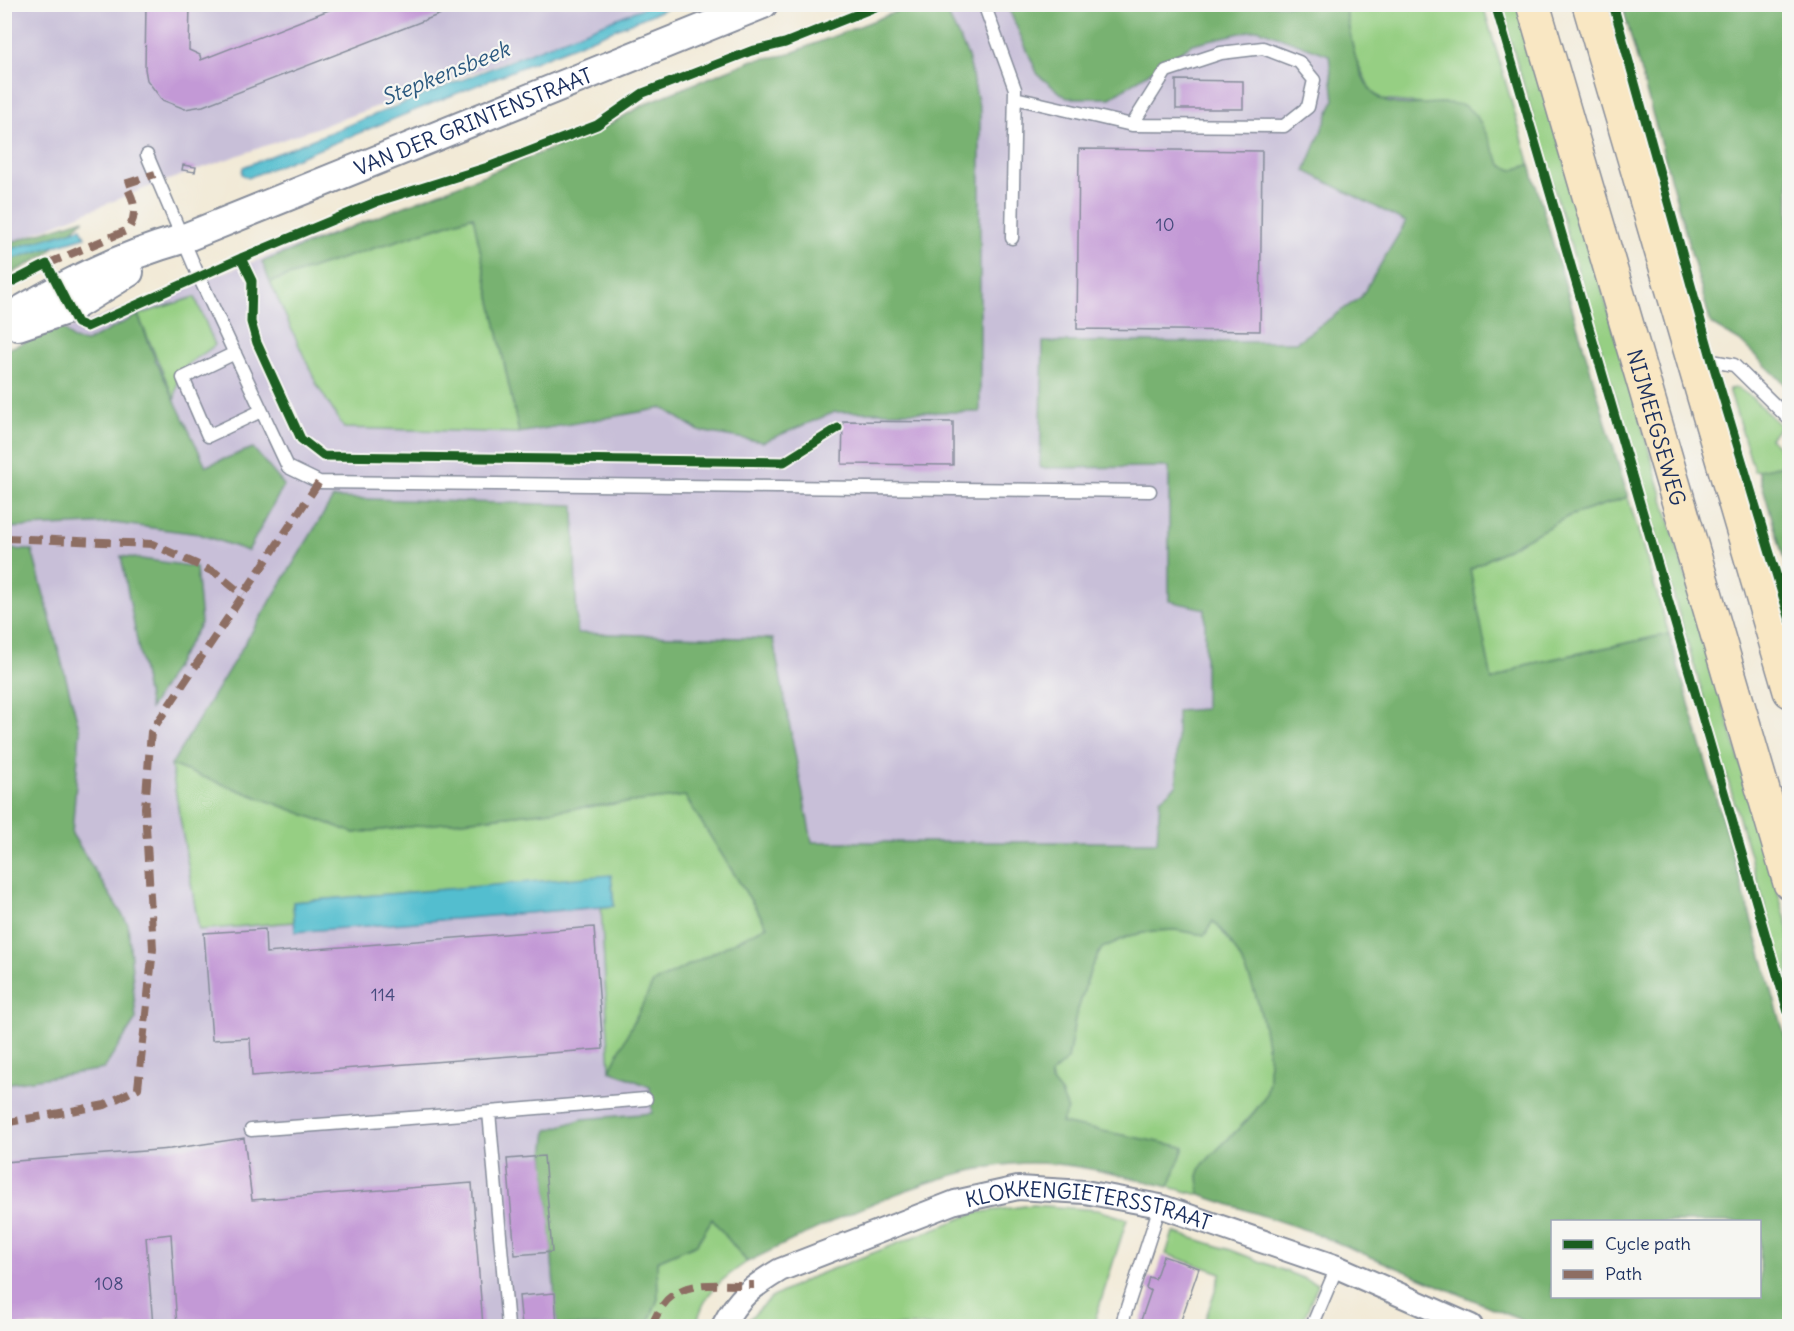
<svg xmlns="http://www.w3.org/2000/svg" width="1794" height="1331" font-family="Delius,sans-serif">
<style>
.industrial{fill:#c8bfd8}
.green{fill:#96cf83;stroke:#587f70;stroke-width:1.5}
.forest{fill:#78b271;stroke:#4a7068;stroke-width:1.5;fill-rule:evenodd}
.water{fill:#53becf;stroke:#377696;stroke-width:1.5}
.building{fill:#c399d6}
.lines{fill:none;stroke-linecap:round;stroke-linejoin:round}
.service-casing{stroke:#868c9a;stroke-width:15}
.minor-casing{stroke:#868c9a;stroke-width:26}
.tertiary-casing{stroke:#868c9a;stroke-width:32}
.secondary-casing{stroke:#868c9a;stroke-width:36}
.service{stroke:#fff;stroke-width:12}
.minor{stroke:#fff;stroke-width:22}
.tertiary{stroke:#fff;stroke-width:28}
.secondary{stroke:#f9e7c3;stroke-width:33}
.quiet{stroke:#8d6e63;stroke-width:8;stroke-dasharray:15 8;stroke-linecap:butt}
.cycleway-casing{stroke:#f6f6f2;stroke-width:13}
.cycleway{stroke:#1b5e20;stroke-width:9}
.labels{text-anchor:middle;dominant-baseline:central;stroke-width:4.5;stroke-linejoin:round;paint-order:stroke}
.number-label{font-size:18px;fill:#454a7c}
.street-label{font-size:21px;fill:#1b2f5e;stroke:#f6f6f2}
.water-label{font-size:22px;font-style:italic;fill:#2c5a80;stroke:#f6f6f2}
</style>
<rect width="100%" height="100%" fill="#f6f6f2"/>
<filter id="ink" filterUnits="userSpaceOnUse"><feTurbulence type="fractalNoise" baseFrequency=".0167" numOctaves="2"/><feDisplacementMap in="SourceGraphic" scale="12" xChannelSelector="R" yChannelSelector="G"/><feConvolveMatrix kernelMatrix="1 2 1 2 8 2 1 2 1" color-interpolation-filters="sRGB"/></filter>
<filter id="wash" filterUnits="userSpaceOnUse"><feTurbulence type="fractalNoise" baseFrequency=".008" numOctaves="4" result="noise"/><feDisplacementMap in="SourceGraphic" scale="24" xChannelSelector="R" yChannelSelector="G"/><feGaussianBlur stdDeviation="1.35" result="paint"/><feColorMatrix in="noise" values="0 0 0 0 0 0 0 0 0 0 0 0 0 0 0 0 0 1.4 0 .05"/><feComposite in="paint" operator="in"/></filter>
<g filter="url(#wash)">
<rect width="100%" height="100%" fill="#f2ead7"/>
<path class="industrial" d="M5,5H664L143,189L5,245Z
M962,5H1474L1699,840L737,1136L586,1326H5L4,352Z"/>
<path class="green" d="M1380,4L1483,5L1530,165L1513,170L1502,166L1492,150L1422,104L1383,100L1370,89L1354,55L1345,5L1372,8Z
M1500,5H1519L1789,930V988Z
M473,216L519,433L344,428L317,385L270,282Z
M195,297L215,345C188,367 178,360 175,400L138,315Z
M1738,388L1751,397L1781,426L1770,438L1789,458V464L1754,471L1729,389Z
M1628,497L1669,634L1525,665L1492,681L1470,569L1569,516Z
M171,765L354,833L685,796L767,926L653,983L610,1070L601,907L614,906L611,876L293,902L294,922L199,930Z
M1213,921C1229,937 1241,958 1250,979C1260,1004 1279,1077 1263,1100C1247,1125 1220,1144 1201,1167L1198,1176L1200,1195L1169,1187L1184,1147L1060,1123L1051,1074L1068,1059L1075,1019L1091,968L1102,948L1129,936L1153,931L1175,930L1205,935Z
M1032,1205L1098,1210L1127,1219L1093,1326H742L771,1298L814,1276L975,1213Z
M712,1219L747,1262C719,1281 704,1292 696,1326H647L658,1299L657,1261L697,1244Z
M1173,1232L1231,1250L1318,1284L1301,1326H1203L1221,1273L1166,1254Z"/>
<path class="forest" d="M913,5H943L968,56L980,111V412H835L763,442L699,431L663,408L519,433L473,216L270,282L262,262L599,130L649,102L753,60L786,55Z
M1007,5H1345C1349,30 1357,90 1384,101C1400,107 1422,104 1439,103C1449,103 1463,103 1470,110C1485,124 1491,148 1502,166L1513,170L1530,165L1628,497L1569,516L1470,569L1492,681L1525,665L1669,634L1789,1050V1326H1535L1312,1232L1200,1195L1198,1176L1201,1167C1220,1144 1247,1125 1263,1100C1279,1077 1260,1004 1250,979C1241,958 1229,937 1213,921L1205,935L1175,930L1153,931L1129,936L1102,948L1091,968L1075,1019L1068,1059L1051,1074V1081L1061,1093L1068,1110L1061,1123L1184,1147L1169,1187C1119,1175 1064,1159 1012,1164C925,1172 825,1225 747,1262L712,1219L697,1244L657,1261L658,1299L647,1326H557L544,1155L547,1130L583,1119L652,1113L650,1087L610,1070L653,983L767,926L685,796L354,833L171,765L333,498L574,505L577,633L773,639L812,842H1157L1160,799L1177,785V711L1205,709V609L1169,601V467L1040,468L1043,342H1296L1361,297L1406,222L1305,171L1334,100L1329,55L1258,29L1192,44L1110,98H1067L1038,75ZM1552,1222H1760V1296H1552Z
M1622,5H1789V388L1740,341L1711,324Z
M84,219L71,232L5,251V244Z
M56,245L46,255L5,277V261Z
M138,315L156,361L206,466L253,448L284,485L248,551L199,534L114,523L5,528V350L62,327L74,340L86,342Z
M1789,464H1790L1789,577L1758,470Z
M5,549L32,550L80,731L72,834L128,924L136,1019L104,1069L5,1084Z
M121,556L196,567L201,623L150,709Z"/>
<path class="water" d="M650,5H675L248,178L242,174L243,167Z
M81,228L85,237L5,261V251Z
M611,875L614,906L295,932L293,902Z"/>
<g id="blocks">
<path class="building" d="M146,4H190L189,50L200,55L201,60L344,4L464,5L203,106L185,109L162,100L147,80L145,69Z
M1176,80L1243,81V109H1176Z
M1079,149L1262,151L1260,331L1077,329Z
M183,165L196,167L195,172L182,170Z
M843,421L953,422V465L842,464Z
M594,927L603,1049L252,1076L250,1038L212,1040L204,933L265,929L266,953Z
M244,1138L252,1200L472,1183L483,1326H177L171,1234L146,1237L153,1326H4V1162L170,1149Z
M544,1156L552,1252L515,1255L507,1159Z
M1163,1256L1199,1268L1179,1326H1139L1151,1291L1146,1288L1149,1277L1155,1279Z
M555,1293L557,1326H522L519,1296Z"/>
</g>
</g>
<g filter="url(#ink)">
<use href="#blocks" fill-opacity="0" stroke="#868c9a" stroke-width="1.5"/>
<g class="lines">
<defs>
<path id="service" d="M984,4L1015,89L1012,238
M1015,98L1132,125L1284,126L1308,107L1314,80L1299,62L1263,48L1221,53L1166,71L1132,125
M147,155L199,277L288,467L319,482L1150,491
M235,353L183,378L208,436L261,411
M1697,365L1712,361L1734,365L1790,420
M251,1130L489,1112
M508,1326L489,1112L646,1099
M1121,1326L1160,1206
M1312,1326L1337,1267"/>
<g id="minor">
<path id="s1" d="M723,1326C738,1297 752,1287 780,1270L955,1202L1018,1188L1085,1192L1160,1206L1337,1267L1471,1326"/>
</g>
<g id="tertiary">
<path id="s2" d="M4,320C64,285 115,258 182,239L763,4"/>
<path d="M18,326L69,309L129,272"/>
</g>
<g id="secondary">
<path id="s3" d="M1533,4L1790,883"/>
<path d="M1589,4L1790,691"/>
</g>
</defs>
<use href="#service" class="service-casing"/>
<use href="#minor" class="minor-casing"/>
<use href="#tertiary" class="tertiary-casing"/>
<use href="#secondary" class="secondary-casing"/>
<use href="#service" class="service"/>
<use href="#minor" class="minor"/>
<use href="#tertiary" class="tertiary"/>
<use href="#secondary" class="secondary"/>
<path class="quiet" d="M47,264L128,230C138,214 135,200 125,184L155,174
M4,538L152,544L216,573L243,595
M4,1123L105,1105L138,1088L153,949L145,808L151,732L319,482
M652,1326C670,1275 709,1286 754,1285"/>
<defs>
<path id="cycleway" d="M1495,4L1790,1019
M1613,4L1712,361L1790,620
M241,258L252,281L251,322L257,343L301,439L323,456L784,462L838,428
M4,286L47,264L77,323L87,327L241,258L376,202L488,167L597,125L643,93L751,51L785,43L883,4"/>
</defs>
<use href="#cycleway" class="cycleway-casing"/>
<use href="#cycleway" class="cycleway"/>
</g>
</g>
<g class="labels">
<g class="number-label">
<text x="1165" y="224">10</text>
<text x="383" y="994">114</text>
<text x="109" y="1283">108</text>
</g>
<g class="street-label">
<text stroke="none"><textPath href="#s2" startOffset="510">VAN DER GRINTENSTRAAT</textPath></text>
<text stroke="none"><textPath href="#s3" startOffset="441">NIJMEEGSEWEG</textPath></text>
<text stroke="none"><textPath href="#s1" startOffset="405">KLOKKENGIETERSSTRAAT</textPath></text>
</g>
<g class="water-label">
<text transform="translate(445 73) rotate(-22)">Stepkensbeek</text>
</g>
</g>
<rect width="1794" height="1331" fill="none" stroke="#f6f6f2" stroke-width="24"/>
<rect x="1551" y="1220" width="210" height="78" fill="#f6f6f2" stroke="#9ea6b7" stroke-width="1.5"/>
<rect x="1563" y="1240" width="30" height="9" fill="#1b5e20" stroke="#9ea6b7" stroke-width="1.5"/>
<text x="1605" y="1250" font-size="18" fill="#1b2f5e">Cycle path</text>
<rect x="1563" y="1270" width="30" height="9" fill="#8d6e63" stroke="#9ea6b7" stroke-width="1.5"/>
<text x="1605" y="1280" font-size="18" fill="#1b2f5e">Path</text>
</svg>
